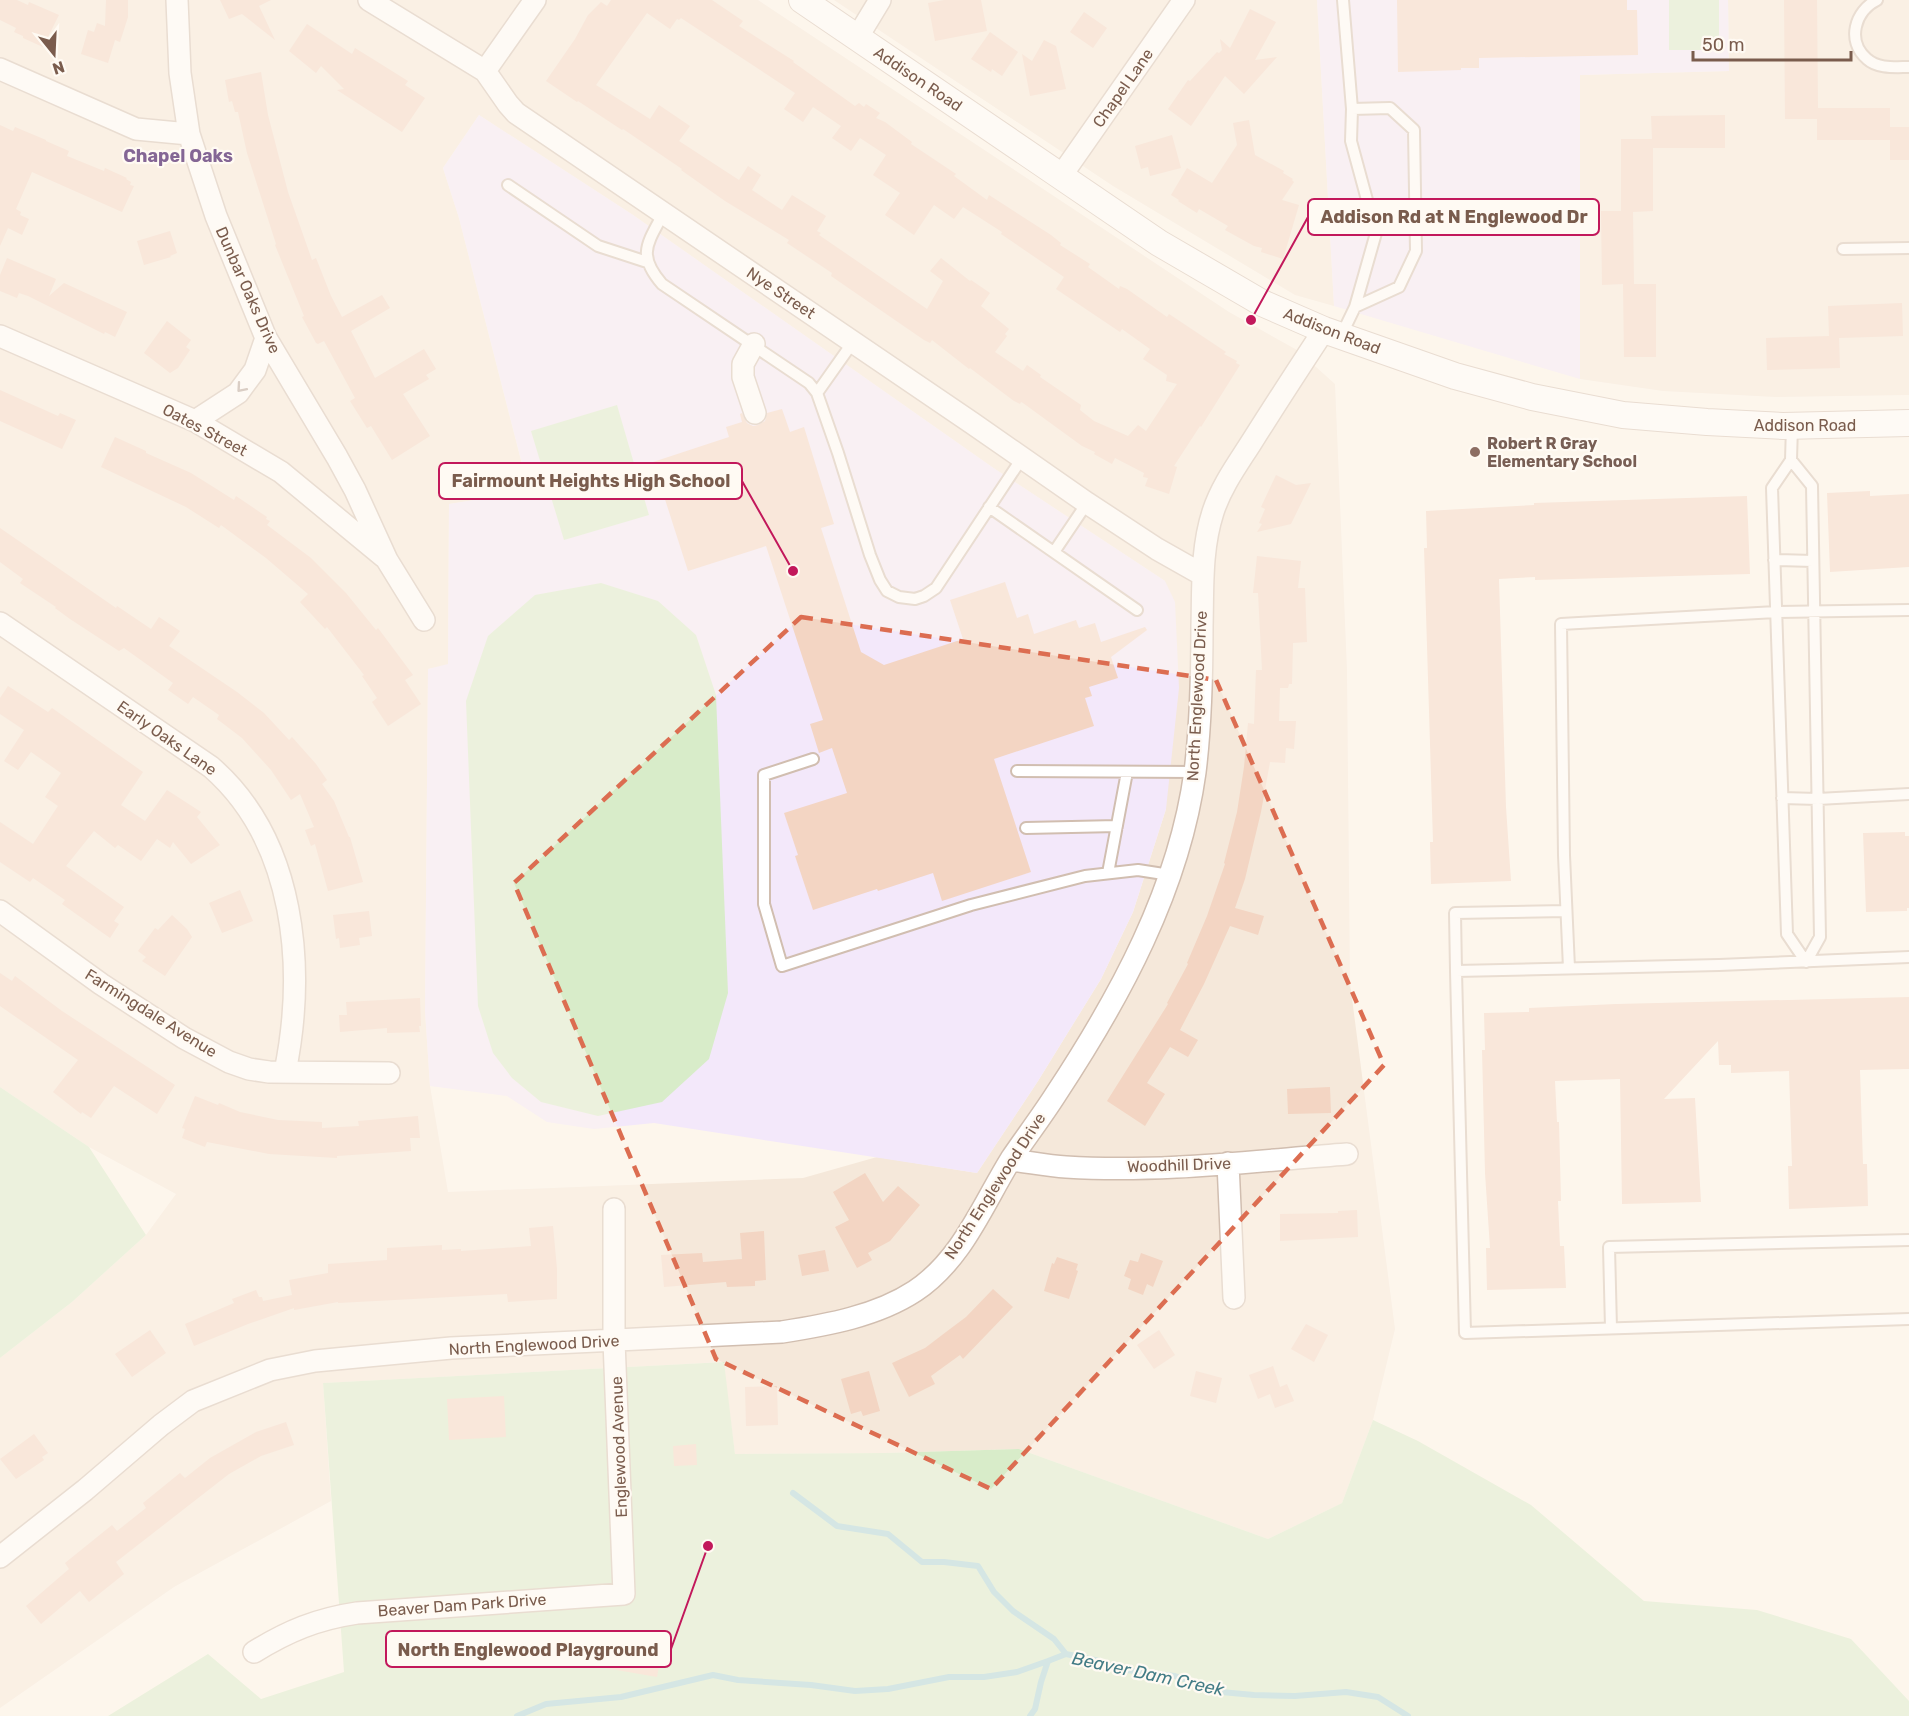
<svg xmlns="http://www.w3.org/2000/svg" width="1909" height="1716" font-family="Rubik,sans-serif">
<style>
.residential{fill:#f5e8da;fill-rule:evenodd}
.education{fill:#f3e8fa}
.green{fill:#d8ecc9}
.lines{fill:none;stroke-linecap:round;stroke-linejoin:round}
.stream{stroke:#a5d3da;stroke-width:6}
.building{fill:#f3d5c3;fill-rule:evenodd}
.service-casing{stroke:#d1beb0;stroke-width:14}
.minor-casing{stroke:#d1beb0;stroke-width:24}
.tertiary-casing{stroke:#d1beb0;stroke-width:28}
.service{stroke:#fff;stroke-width:10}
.minor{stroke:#fff;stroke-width:21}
.tertiary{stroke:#fff;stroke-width:26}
.oneway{stroke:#af9d94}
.marked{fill:none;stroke:#dc6d51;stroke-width:4.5;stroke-dasharray:12 8;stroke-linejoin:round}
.education-dot{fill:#8d6e63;stroke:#fffaf3;stroke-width:2}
.labels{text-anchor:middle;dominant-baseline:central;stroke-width:4.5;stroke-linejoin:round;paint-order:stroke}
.street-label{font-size:16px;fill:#7a5c4d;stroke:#fffaf3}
.education-label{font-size:16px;font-weight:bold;fill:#785e54;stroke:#fffaf3;text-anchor:start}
.neighbourhood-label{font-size:18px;font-weight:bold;fill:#846695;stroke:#fffaf3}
.water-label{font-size:18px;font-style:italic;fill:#437c86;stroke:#fffaf3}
.leader{fill:none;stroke:#c2185b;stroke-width:2}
.callout-dot{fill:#c2185b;stroke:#fffaf3;stroke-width:2}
.callout{fill:#fffaf3;stroke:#c2185b;stroke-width:2}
.callout-label{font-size:18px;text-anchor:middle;font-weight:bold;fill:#7a5c4d}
</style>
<rect width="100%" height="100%" fill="#fdf6ec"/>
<path class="residential" d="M0,0H758L1229,312L1297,350L1335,384L1347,670L1350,983L1395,1329L1373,1420L1342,1503L1268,1539L1019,1449L885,1453L735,1454L723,1362L323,1383L331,1501L174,1587L0,1708V1358L72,1302L146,1235L176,1194L89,1147L0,1087ZM479,115L633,215L992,467L1165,581L1166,809L1133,912L1101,979L1038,1081L977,1173L877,1157L803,1178L448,1192L430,1086L425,1011L428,669L448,665L449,504L529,492L459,218L443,168Z
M834,0H1317L1334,306L1295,295L1113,186Z
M1728,0H1909V395L1775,397L1663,391L1580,379V75L1729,71Z"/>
<path class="education" d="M1317,0H1728L1729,71L1580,75V379L1334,306Z
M479,115L633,215L992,467L1165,581L1175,602L1179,688L1166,809L1133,912L1101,979L1038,1081L977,1173L654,1123L594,1129L547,1122L507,1096L430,1086L425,1011L428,669L448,664L449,504L529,491L459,218L443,168Z"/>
<path class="green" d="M1669,0H1719V50H1669Z
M617,405L649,515L564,540L531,431Z
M601,583L658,601L696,635L716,695L728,993L709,1059L662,1102L598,1116L541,1102L512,1078L493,1053L478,1006L466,701L488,636L535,595Z
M0,1087L89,1147L146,1235L72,1302L0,1358Z
M724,1362L735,1454L885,1453L1019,1449L1268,1539L1342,1503L1373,1420L1418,1441L1531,1505L1644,1601L1757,1610L1851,1639L1909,1701V1716H108L208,1654L261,1699L344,1672L323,1383Z"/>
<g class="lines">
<path class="stream" d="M793,1493L837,1526L888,1534L922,1562H944L978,1566L994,1592L1013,1611L1054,1639L1066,1654
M517,1716L546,1704L621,1697L713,1675L738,1680L811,1685L855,1691L888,1689L949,1677H984L1017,1672L1048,1661
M1030,1716L1035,1709L1041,1682L1048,1661L1066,1654L1100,1661L1118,1669L1175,1676L1221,1692L1254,1695L1295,1696L1346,1692L1378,1697L1408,1716"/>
</g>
<path class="building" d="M0,0H17L28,5L29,2L59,15L43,47L23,38V36L14,32L16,28L0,20Z
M106,0H128V17L120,42L115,40L108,63L81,54L88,30L94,32L97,23L105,26Z
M220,0H271L259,6L275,40L242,14L229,19Z
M611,0H712L743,21L739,26L794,61L793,62L855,106L859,103L864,107L866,104L880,113L876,118L885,122L912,142L911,144L956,174L954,176L987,200L989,195L1051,235L1061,243L1060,245L1090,264L1088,267L1119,289L1120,286L1127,289L1167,317L1169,314L1226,352L1224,354L1237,361L1236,363L1240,365L1201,427L1200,426L1174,466L1177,467L1169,494L1145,486L1148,478L1143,477L1144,473L1115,458L1112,464L1094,454L1095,452L1082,446L1023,403L1021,402L1020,404L1014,401L970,368L969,369L932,340L930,343L924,340L831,276L832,273L787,243L789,240L725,201L681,170L682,169L623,129L622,130L578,101L577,102L546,81L575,39L588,15L601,2L607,6ZM647,13L670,29L677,19L679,20L681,18L795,93L784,109L803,122L813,107L841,126L832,138L851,151L860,138L886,155L873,175L900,193L885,215L914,235L934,205L954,219L963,207L1002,232L1001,234L1064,277L1056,289L1120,332L1122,329L1150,349L1143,359L1167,375L1166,381L1177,384L1146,431L1138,425L1128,436L1094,421L1080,410L1081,405L1040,377L1041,375L1027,365L1023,371L995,352L1007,336L1005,334L1009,329L981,306L990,293L971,280L970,281L941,258L930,271L943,281L927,309L819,235L821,233L817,231L826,216L792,195L782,210L752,190L761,175L748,166L739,180L679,141L690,126L659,105L650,119L596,85Z
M944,0H981L987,31L935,41L928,3Z
M1397,0H1627V10H1637L1638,55L1479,58V68H1461V70L1398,72Z
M1784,0H1817L1818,108H1890V127H1909V160H1890V140H1817V119H1785Z
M1250,9L1276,22L1255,60L1277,57L1244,94L1225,76L1191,126L1168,109L1188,80L1190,81L1217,52L1219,53L1222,50L1220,39L1230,48Z
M1084,12L1107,28L1093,48L1070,32Z
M307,24L352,54L355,48L384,66L408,81L405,85L425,98L402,132L337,90L344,89L321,66L316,73L289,51Z
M990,32L1018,52L1002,76L992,69L991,72L971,59Z
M1044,40L1056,46L1066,89L1030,96L1022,54L1032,61Z
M261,72L268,115L288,192L312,260L316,258L331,296L342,317L382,295L390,308L351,331L375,378L424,349L436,369L426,375L429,379L403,394L430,436L392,460L371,426L367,428L350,401L355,398L324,341L318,344L316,343L302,317L304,316L275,245L276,244L247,153L238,112H235L232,101L229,102L225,80Z
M1725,115V148H1653V211L1633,212L1634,284H1656V357H1624L1623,284L1602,285L1601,211H1621V139H1652L1651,116Z
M1249,120L1255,155L1284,171L1283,173L1293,179L1292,180L1294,182L1282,200L1299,205L1283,259L1261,252L1262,248L1254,246L1225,230L1228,226L1199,209L1197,213L1178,201L1179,200L1171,195L1187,168L1212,183L1237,145L1233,123Z
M0,125L13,131L15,127L46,140V141L69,151L67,156L104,171L105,168L127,178L126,179L131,182L130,185L134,186L122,212L32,172L16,209L21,212L20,215L29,219L22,235L8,228L0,246Z
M1172,135L1181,168L1150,176L1148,167L1141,169L1135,146Z
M170,231L177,253L170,256L171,257L144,265L137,241Z
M7,258L56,279L49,296L64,283L127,312L115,337L105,332L104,334L28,296L19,293L17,298L0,291V275Z
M1902,303L1903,336L1839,338L1840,368L1767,370L1766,338L1829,336L1828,306Z
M167,321L191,340L186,347L190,350L178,368L170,373L144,353Z
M0,390L58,416L60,413L76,420L62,449L0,421Z
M782,409L790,432L804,427L834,524L821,528L861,652L884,665L963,639L950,600L1005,582L1017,618L1028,614L1034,634L1076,620L1079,628L1095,623L1101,642L1145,627L1147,630L1111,657L1118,678L1089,687L1092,696L1085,698L1094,726L994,759L1031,872L942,901L933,873L878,891L877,889L813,910L795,856L798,855L784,813L847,793L832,748L819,753L810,724L823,720L766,546L688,571L653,462L729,437L726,427L742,422L740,414L742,413L747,423L753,426L758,425L765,421L767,413Z
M115,437L146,451V453L191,473L234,500L236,496L267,517L266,519L270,521L267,525L311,558L346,593L376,630L378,628L413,675L405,680L421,704L388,726L372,702L377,698L362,676L364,675L327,627L325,629L300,602L308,594L266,558L221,525L219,528L186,507L101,467Z
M1276,475L1296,485L1311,483L1291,524L1257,532L1262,524L1259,523L1265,509L1261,507Z
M1870,491V496L1909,494V567L1830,572L1827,493Z
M1747,496L1750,574L1535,580V577L1499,579L1506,807L1511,881L1431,884L1430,842H1433L1424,548H1427L1426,511L1534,505V503Z
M0,528L116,608L117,606L151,629L159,617L180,631L169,646L237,692L264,713L289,740L292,737L316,764L327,780L322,784L334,801L349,837H350L363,882L328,891L315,844L311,846L305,830L314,827L300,794L291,800L271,770L242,738L217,719L219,715L193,697L188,704L168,690L173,683L124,648L119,651L70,619L55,608L56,607L20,583L23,579L0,562Z
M1257,556L1301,561L1298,588H1305L1307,642L1293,643L1292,684H1289L1288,688H1280L1279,721H1296L1294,749L1286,748L1285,763L1270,762L1261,812L1245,879L1235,908L1264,916L1258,935L1230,926L1204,984L1180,1030L1198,1040L1188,1057L1170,1047L1147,1083L1165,1094L1145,1126L1107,1101L1168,1004L1167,1003L1188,964L1187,963L1207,916L1225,864L1224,863L1237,812L1244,767L1248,723L1254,724L1256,670H1262L1258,593H1253Z
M8,686L48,712L52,708L143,772L121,805L145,821L167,790L201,812L197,817L220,845L191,864L173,842L170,848L157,839L141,861L118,845L115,848L94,831L66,866L124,907L114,921L119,924L110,938L62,904L65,900L33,878L30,882L0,862V822L33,844L58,806L45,797L61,773L31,752L18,770L4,761L24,730L0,714V698Z
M1905,832V836H1909V908H1907V911L1866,912L1863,833Z
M240,890L253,921L222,933L209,903Z
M369,911L372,936L359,938L360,945L340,948L339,938L336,939L333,915Z
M172,915L187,929L192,937L165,976L142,961L146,957L138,951L155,928L158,930Z
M0,973L12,981L15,976L62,1011L175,1085L157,1114L114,1086L91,1118L82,1112L81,1114L53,1092L78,1060L0,1006Z
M1909,997V1069L1860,1070L1863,1164H1867L1868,1206L1789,1209L1788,1166H1792L1789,1071L1731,1073V1065H1719L1718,1041L1664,1099L1695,1098L1701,1202L1622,1204L1620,1079L1555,1081L1557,1122H1559L1561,1201H1558L1560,1246H1564L1566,1288L1487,1290L1486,1248H1490L1485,1173L1482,1050H1485L1484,1013L1529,1012V1008L1616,1004Z
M420,998L421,1026H419L420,1032L387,1033V1028L340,1032L339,1015H347L346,1002Z
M1330,1087L1331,1113L1288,1114L1287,1089Z
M195,1096L218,1105L219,1103L240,1112L278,1120L322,1122V1128L359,1126L358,1121L418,1116L420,1138H410L411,1151L337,1156V1158L269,1154L207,1142L205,1147L182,1138L185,1129L182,1128Z
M865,1173L883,1202L898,1186L920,1205L890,1241L868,1253L872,1260L857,1268L835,1227L849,1220L833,1192Z
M1357,1210L1358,1237L1280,1241V1214L1338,1213V1211Z
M553,1226L557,1269V1299L508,1302L507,1294L338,1303V1302L294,1310V1308L248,1324L194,1346L185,1324L234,1303L232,1299L256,1290L259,1297H262L263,1301L292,1295L289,1280L328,1273V1264L387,1260V1248L442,1245V1250L461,1249V1251L531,1246L529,1228Z
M764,1231L766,1280L755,1281V1286L727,1287L726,1282L664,1287L661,1255L702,1253L703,1262L742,1259L740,1233Z
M825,1250L829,1271L802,1276L798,1255Z
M1141,1253L1163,1261L1153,1287L1147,1284L1143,1295L1128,1289L1131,1279L1124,1276L1130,1260L1138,1262Z
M1057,1257L1078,1264L1076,1270L1078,1271L1069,1299L1044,1291L1052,1263L1054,1264Z
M993,1289L1013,1307L963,1359L960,1355L931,1376L935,1384L909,1397L892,1363L925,1348L946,1332L966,1317Z
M1306,1324L1328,1335L1314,1362L1291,1349Z
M150,1330L166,1353L132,1377L115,1354Z
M1159,1330L1175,1355L1154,1369L1137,1345Z
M1273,1366L1280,1387L1287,1384L1294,1401L1275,1408L1270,1394L1258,1399L1249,1375Z
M869,1371L880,1411L863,1416L861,1411L851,1414L841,1379Z
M1196,1371L1222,1378L1216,1403L1190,1396Z
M777,1386L778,1425L746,1426L745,1387Z
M504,1396L506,1437L449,1440L447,1399Z
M286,1422L294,1445L261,1456L229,1474L116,1562L124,1574L89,1602L80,1591L41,1624L26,1606L69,1569L65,1563L112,1525L117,1531L146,1508L143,1503L180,1473L185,1478L210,1458L256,1432Z
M34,1434L48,1453L42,1457L44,1460L16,1479L0,1459Z
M696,1444L697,1465L674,1466L673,1446Z
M611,1636L663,1645L657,1677L605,1668Z"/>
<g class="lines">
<defs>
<path id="service" d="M1877,0C1855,11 1846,41 1867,59C1878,69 1895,67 1909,67
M1352,109L1351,141L1376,233L1355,307
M508,185L598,246L647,262
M663,214C647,244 637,255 662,284L809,383L817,393L838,453L870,555L880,580L887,591L899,597L915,599L924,596L936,588L1022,458
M1843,249L1909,248
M1341,336L1355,307L1399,287L1416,251L1414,130L1390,108L1352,109L1343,0
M817,393L853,342
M1791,460L1812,486L1820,937L1806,962L1787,934L1772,488Z
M1791,460L1792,426
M989,507L1137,610
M1054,552L1087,503
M1774,560L1813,561
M813,759L764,775V904L782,966L971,905L1085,876L1138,870L1170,875
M1017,771L1195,772
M1782,798L1818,799L1909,794
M1026,828L1117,826
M1108,873L1127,772
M1566,911L1455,913L1456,971L1719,965L1909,957
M1569,968L1564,855L1561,624L1776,612L1909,610
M1456,971L1465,1333L1909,1319
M1611,1328L1609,1247L1909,1240"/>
<path id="minor" d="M177,0L180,73L189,134L216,216L266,338L337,457L355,490L387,560L424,620
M369,0L485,71L508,104L516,113L972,423L1087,503L1157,549L1203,575
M857,38L880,0
M0,69L136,129L189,134
M485,71L535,0
M1061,176L1184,0
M0,336L195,421L281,472L384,557
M754,344L743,364V377L755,413
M195,421L238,393L255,370L266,338
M0,623L211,767C296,841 306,968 285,1072
M0,911L101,984L184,1038L229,1062L249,1069L269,1072L389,1073
M1011,1160C1029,1162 1047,1166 1066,1167C1159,1173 1254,1161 1347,1154
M1228,1163L1234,1298
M0,1557L85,1490L161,1425L193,1401L270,1370L315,1361L451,1348L782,1332C827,1325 877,1316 915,1291C962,1260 983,1204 1011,1159C1026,1137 1042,1116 1056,1094C1120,997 1179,889 1195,772C1201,724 1202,675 1202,626C1203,588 1201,549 1213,512C1221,487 1237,465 1251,443C1275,405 1299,368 1324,330
M254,1652C288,1631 317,1619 357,1613L624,1594L614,1341V1209"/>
<path id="tertiary" d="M802,0L1159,243L1262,303L1324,330L1455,376L1532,397L1623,415L1707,422L1783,426L1909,423"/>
</defs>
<use href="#service" class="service-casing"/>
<use href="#minor" class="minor-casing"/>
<use href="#tertiary" class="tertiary-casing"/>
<use href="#service" class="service"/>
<use href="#minor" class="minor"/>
<use href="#tertiary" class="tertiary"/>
</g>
<defs><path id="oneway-chevron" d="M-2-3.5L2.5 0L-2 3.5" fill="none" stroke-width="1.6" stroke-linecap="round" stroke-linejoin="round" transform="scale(1.5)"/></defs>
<use class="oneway" href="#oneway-chevron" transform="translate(241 388) rotate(131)"/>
<path d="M0 0H1909V1716H0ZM801,617L1216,680L1384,1065L991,1489L716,1359L514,883Z" fill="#fdf6ec" fill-opacity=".55" fill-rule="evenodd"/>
<path class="marked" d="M801,617L1216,680L1384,1065L991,1489L716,1359L514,883Z"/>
<circle class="education-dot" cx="1475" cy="452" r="6"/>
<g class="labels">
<g class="street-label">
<text transform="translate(918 79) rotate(34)">Addison Road</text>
<text transform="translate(1123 88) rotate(-55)">Chapel Lane</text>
<text transform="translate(248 290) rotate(66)">Dunbar Oaks Drive</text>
<text transform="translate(781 293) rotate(34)">Nye Street</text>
<text transform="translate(1332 331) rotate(21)">Addison Road</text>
<text x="1805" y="425">Addison Road</text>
<text transform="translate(205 430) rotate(28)">Oates Street</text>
<text transform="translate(1197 696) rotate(-87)">North Englewood Drive</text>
<text transform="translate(167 738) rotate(35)">Early Oaks Lane</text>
<text transform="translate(151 1013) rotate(32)">Farmingdale Avenue</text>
<text transform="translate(1179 1165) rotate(-2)">Woodhill Drive</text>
<text transform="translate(995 1186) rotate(-57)">North Englewood Drive</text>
<text transform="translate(534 1345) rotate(-3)">North Englewood Drive</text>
<text transform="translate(619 1447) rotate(-92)">Englewood Avenue</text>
<text transform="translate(462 1605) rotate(-4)">Beaver Dam Park Drive</text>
</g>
<g class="education-label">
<text x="1487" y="443">Robert R Gray<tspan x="1487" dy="18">Elementary School</tspan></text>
</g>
<g class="neighbourhood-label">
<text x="178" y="156">Chapel Oaks</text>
</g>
<g class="water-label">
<text transform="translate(1148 1674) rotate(12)">Beaver Dam Creek</text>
</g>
</g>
<path class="leader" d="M1251 320L1308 217M793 571L742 481M708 1546L671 1649"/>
<g class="callout-dot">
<circle cx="1251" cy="320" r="6"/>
<circle cx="793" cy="571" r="6"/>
<circle cx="708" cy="1546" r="6"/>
</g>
<g class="callout">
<rect x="1308" y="199" width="291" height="36" rx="6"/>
<rect x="439" y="463" width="303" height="36" rx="6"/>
<rect x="386" y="1631" width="285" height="36" rx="6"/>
</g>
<g class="callout-label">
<text x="1454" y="223">Addison Rd at N Englewood Dr</text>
<text x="591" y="487">Fairmount Heights High School</text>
<text x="528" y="1656">North Englewood Playground</text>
</g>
<g transform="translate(54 54) rotate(162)" stroke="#fffaf3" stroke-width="4.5" paint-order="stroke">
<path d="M0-4.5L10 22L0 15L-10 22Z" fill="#7a5c4d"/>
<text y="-9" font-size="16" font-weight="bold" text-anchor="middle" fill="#7a5c4d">N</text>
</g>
<path d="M1693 51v9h158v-9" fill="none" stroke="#7a5c4d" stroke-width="3"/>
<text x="1702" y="51" font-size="18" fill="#7a5c4d" stroke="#fffaf3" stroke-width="4.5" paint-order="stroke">50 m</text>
</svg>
